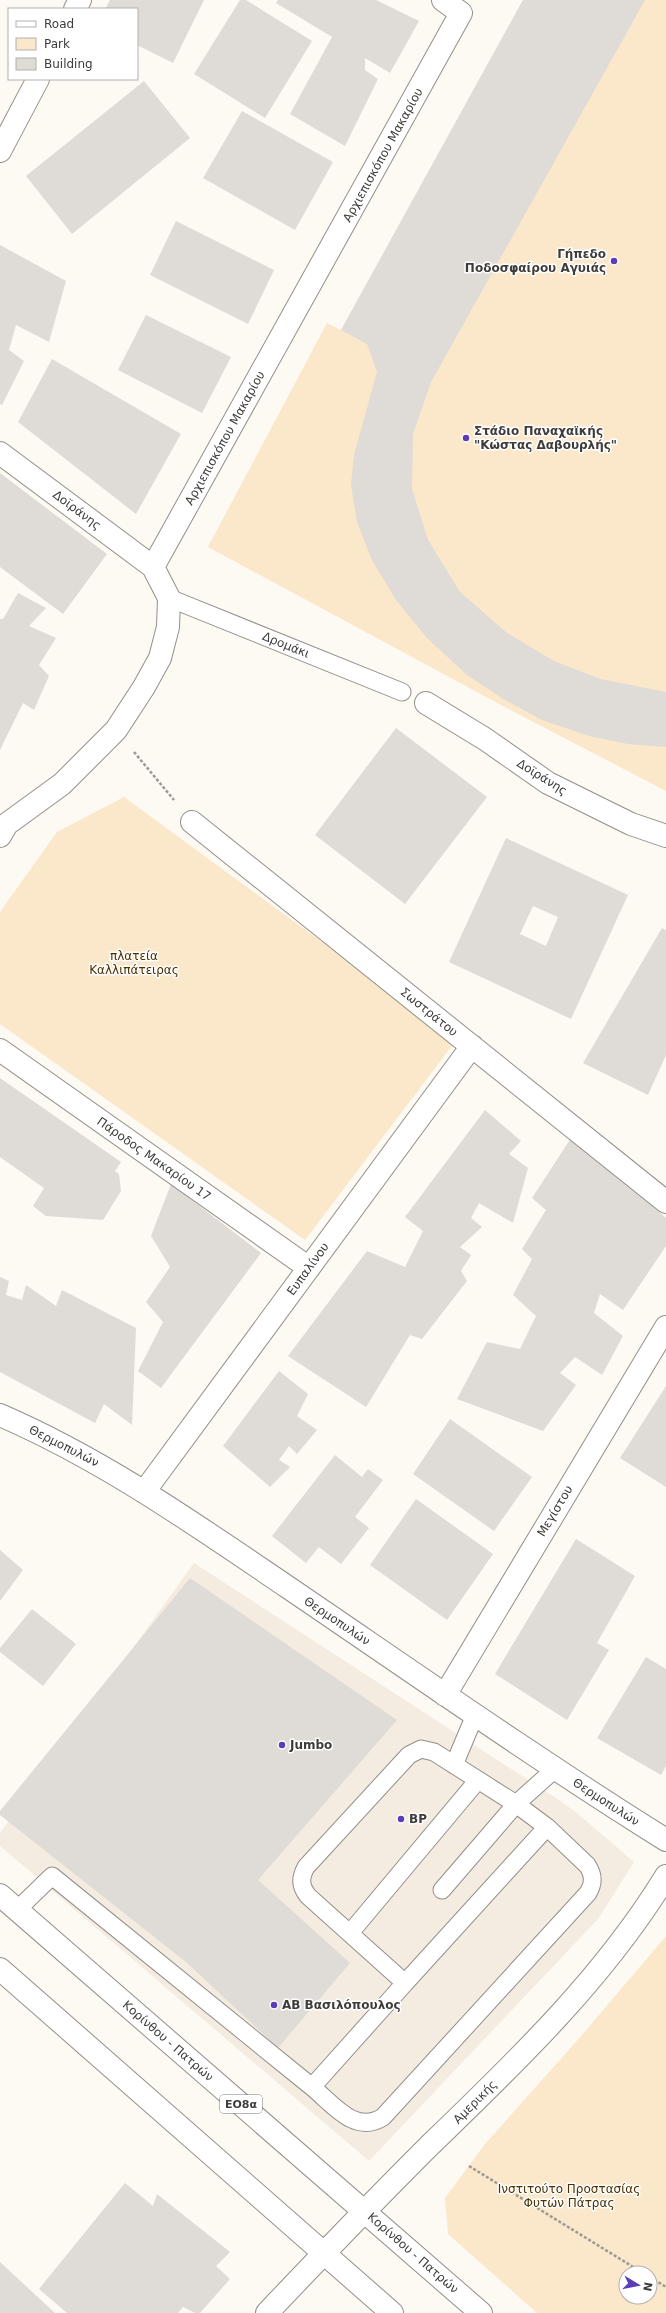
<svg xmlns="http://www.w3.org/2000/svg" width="666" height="2313" font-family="'DejaVu Sans',sans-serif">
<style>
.built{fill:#f4ece0}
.green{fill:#fbe7ca;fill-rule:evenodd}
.building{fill:#dfdbd6;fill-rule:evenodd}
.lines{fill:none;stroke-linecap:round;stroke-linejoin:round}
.service-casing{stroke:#938f8a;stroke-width:19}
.minor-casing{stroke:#938f8a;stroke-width:24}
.tertiary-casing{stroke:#938f8a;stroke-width:24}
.trunk-casing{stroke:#938f8a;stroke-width:24}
.path{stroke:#9c9995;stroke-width:2.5;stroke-dasharray:3 2;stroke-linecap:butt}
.service{stroke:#fff;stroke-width:17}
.minor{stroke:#fff;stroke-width:22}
.tertiary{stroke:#fff;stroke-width:22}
.trunk{stroke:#fff;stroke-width:22}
.poi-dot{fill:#5a3eb6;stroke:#fff;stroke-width:1.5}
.labels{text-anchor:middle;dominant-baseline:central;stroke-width:3;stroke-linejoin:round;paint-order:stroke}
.shield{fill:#fff;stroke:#787675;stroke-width:1}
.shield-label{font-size:11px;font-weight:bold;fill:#3e3c3a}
.street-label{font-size:12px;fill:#3e3c3a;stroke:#fff}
.poi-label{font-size:12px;font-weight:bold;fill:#3e3c3a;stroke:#fff;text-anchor:start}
.park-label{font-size:12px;fill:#4a3100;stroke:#fff}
</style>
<rect width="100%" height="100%" fill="#fdf9f3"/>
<path class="built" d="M194,1563L556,1798L577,1813L634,1862L598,1919L369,2161L0,1846V1833Z"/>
<path class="green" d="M523,0H666V791L501,705L208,547L327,323L341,330Z
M124,797L352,964L454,1043L305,1240L0,1024V912L57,832Z
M666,1936V2313H537L448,2234L445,2198L485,2144L582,2035ZM626,2273H650V2297H626Z"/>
<path class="building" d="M110,0H204L173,63L137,45V9H105Z
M240,0H246L312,41L265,118L194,74Z
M278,0H376L419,21L390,73L365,58V70L378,79L345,146L290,114L332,37L276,3Z
M523,0H645L431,382L413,434L412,489L428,540L460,592L507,633L554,661L600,679L666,692V747L628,744L589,736L542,720L505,700L467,675L427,638L396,600L372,560L357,522L351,485L354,455L377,372L367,344L341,330Z
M144,81L190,138L72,234L26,176Z
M242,111L333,162L295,230L203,178Z
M176,221L274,270L248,324L150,275Z
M0,245L66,281L49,342L16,325L9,350L24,361L2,405L0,404Z
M146,315L231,357L202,413L118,370Z
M52,359L181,434L136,514L18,422Z
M0,473L107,554L63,614L0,567Z
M18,593L46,608L29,626L56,638L39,665L49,676L34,710L23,703L0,750V619H3Z
M396,728L487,797L405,904L315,835Z
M506,838L628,895L571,1019L449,962ZM533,906L558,917L546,946L520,934Z
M662,928L666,930V1055L648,1095L583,1063Z
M0,1078L121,1162L115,1171L119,1174L121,1191L103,1220L46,1216L33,1206L44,1188L0,1157Z
M485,1110L521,1141L509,1154L528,1168L513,1223L479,1203L471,1218L482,1227L460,1247L471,1255L461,1271L467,1281L422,1339L410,1335L366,1407L288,1356L367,1251L405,1267L423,1231L405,1217Z
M573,1135L666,1218V1246L623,1310L600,1294L594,1313L623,1336L602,1375L575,1357L560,1373L576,1385L543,1431L457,1399L487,1342L520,1349L536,1316L513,1295L532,1259L522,1249L546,1210L532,1198Z
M171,1184L261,1253L161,1388L138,1371L163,1322L146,1302L170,1267L151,1236Z
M0,1277L9,1281L6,1295L22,1300L26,1285L56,1306L62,1290L136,1328L132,1425L104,1404L95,1423L0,1372Z
M279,1371L308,1394L297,1416L317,1430L297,1454L289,1446L279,1460L290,1467L270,1487L223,1446Z
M666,1386V1487L620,1458Z
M450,1419L532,1477L494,1531L413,1474Z
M335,1455L362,1477L368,1469L383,1480L355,1517L369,1528L341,1564L319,1547L306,1563L272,1536Z
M416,1499L493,1554L447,1620L370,1565Z
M576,1539L635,1576L597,1643L609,1650L567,1720L495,1674Z
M0,1550L23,1570L0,1601Z
M190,1578L397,1720L258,1880L350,1963L278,2048L186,1962L0,1815V1811Z
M32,1609L76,1644L43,1686L0,1652V1648Z
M646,1657L666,1669V1766L661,1775L597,1738Z
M125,2183L153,2206L157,2194L230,2252L216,2266L230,2279L200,2313H195L183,2307L178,2313H67L39,2289Z
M0,2262L55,2313H0Z"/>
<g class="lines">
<defs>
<path id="service" d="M169,598L402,692
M421,1749L434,1752L516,1804L547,1827L587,1865C594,1875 594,1883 588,1893L383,2117C355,2135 333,2104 312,2087L405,1983L308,1896C300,1886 300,1878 306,1867L409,1755Z
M454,1765L475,1715
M442,1890L516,1804L555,1769
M17,1910L52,1876L312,2087
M350,1933L478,1780
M405,1983L547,1827"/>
<path id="minor" d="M75,9L80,0
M0,151L38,79
M0,453L153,567L169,598L168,627L160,658L144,687L116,730L62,784L7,824L0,836
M153,567L461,13L443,0
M426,703L485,739L548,783L631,824L666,836
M192,822L666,1202
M0,1050L309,1268
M0,1415C104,1460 196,1525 289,1588C414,1673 538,1760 666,1840
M144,1492L472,1046
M445,1695L666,1327"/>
<path id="tertiary" d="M267,2313C320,2257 374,2201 429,2146C515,2063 603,1979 666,1876"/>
<path id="trunk" d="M0,1895L481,2313
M0,1969L392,2313"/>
</defs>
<use href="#service" class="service-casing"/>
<use href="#minor" class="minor-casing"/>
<use href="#tertiary" class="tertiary-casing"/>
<use href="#trunk" class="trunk-casing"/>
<path class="path" d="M134,752L174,800
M469,2166L643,2273
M650,2277L666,2287"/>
<use href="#service" class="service"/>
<use href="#minor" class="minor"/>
<use href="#tertiary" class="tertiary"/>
<use href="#trunk" class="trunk"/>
</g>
<g class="poi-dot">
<circle cx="614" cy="261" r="4"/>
<circle cx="466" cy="438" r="4"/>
<circle cx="282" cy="1745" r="4"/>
<circle cx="401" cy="1819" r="4"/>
<circle cx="274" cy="2005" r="4"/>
</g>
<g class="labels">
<rect class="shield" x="220" y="2095" width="42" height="18" rx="3"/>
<g class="shield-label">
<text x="241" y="2104">ΕΟ8α</text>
</g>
<g class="street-label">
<text transform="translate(383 155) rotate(-61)">Αρχιεπισκόπου Μακαρίου</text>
<text transform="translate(225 438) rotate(-61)">Αρχιεπισκόπου Μακαρίου</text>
<text transform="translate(77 510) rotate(37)">Δοϊράνης</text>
<text transform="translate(286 645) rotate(22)">Δρομάκι</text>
<text transform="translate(542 777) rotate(32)">Δοϊράνης</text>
<text transform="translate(429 1012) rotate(39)">Σωστράτου</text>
<text transform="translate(154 1159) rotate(35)">Πάροδος Μακαρίου 17</text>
<text transform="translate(308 1269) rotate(-54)">Ευπαλίνου</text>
<text transform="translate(64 1446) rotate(27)">Θερμοπυλών</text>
<text transform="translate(555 1511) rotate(-59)">Μεγίστου</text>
<text transform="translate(337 1621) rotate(34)">Θερμοπυλών</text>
<text transform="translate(606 1802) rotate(33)">Θερμοπυλών</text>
<text transform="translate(168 2041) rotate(41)">Κορίνθου - Πατρών</text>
<text transform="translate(475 2102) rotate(-45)">Αμερικής</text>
<text transform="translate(413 2253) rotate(41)">Κορίνθου - Πατρών</text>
</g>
<g class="poi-label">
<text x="606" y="254" text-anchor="end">Γήπεδο<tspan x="606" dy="14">Ποδοσφαίρου Αγυιάς</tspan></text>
<text x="474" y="431">Στάδιο Παναχαϊκής<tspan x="474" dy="14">"Κώστας Δαβουρλής"</tspan></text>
<text x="290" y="1745">Jumbo</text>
<text x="409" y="1819">BP</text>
<text x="282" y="2005">ΑΒ Βασιλόπουλος</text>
</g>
<g class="park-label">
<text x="134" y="956">πλατεία<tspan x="134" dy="14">Καλλιπάτειρας</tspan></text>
<text x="569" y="2189">Ινστιτούτο Προστασίας<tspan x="569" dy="14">Φυτών Πάτρας</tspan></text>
</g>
</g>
<rect x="8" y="8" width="130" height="72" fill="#ffffff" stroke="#b2b1b0"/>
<rect x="16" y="21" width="20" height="6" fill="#ffffff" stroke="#b2b1b0"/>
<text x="44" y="28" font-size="12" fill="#3e3c3a">Road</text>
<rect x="16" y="38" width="20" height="12" fill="#fbe7ca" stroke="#b2b1b0"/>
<text x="44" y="48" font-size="12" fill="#3e3c3a">Park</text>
<rect x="16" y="58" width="20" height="12" fill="#dfdbd6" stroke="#b2b1b0"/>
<text x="44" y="68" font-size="12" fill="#3e3c3a">Building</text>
<g transform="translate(638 2285) rotate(100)"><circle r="19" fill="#ffffff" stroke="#b2b1b0"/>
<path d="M0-3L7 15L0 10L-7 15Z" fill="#5a3eb6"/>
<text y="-6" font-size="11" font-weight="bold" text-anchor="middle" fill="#3e3c3a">N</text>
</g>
</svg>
